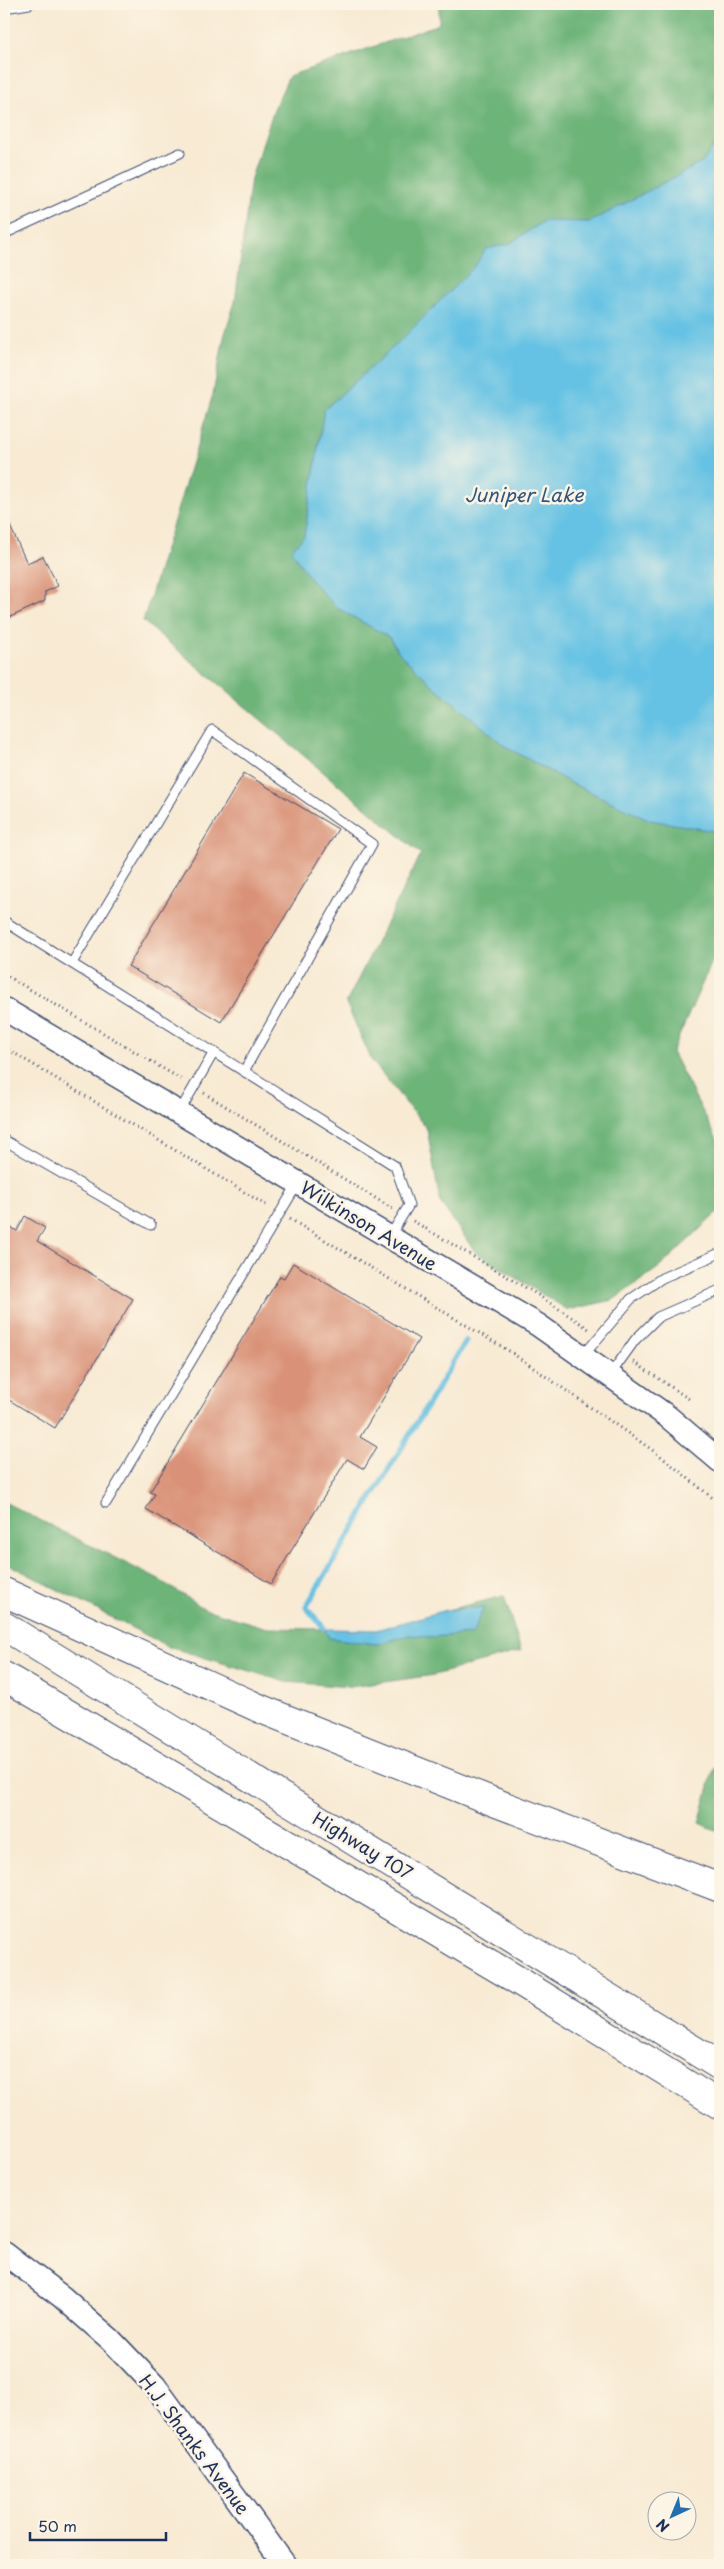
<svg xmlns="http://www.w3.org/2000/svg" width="724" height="2569" font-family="'Playpen Sans',sans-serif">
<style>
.forest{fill:#6db479;stroke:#44726c}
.water{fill:#66c2e4;stroke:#4078a1}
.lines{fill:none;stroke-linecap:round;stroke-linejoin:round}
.stream{stroke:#66c2e4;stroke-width:5.5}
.building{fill:#d99177}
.service-casing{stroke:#3c4b70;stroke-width:11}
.tertiary-casing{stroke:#3c4b70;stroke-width:25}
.motorway-casing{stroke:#3c4b70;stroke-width:30}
.path{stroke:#3c4b70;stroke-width:3;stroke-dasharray:1 4;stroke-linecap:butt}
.service{stroke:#fff;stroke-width:9}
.tertiary{stroke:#fff;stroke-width:22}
.motorway{stroke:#fff;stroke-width:28}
.labels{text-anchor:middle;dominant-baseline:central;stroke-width:5;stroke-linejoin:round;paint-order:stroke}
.street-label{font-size:18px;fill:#1b2f5e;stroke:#fcf5e5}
.water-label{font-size:19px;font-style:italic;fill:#2e5480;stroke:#fcf5e5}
</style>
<rect width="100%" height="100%" fill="#fcf5e5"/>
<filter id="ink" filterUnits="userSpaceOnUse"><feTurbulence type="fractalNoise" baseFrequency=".02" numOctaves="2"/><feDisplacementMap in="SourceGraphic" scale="10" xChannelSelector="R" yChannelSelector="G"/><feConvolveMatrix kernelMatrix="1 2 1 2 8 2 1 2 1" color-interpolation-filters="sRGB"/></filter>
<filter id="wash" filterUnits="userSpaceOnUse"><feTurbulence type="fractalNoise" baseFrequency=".0096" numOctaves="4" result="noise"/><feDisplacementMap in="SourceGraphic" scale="20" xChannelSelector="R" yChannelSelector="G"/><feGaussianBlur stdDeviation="1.12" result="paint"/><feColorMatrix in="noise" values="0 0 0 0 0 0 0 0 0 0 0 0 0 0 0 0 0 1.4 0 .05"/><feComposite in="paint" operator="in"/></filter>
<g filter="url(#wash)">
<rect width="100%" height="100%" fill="#f8ead3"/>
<path class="forest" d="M439,4H720V137L703,162L590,222L544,221L509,244L486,249L475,266L398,343L324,410L304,536L337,608L389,637L400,654L506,747L571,783L650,820L720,832V956L715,955L672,1052L720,1145V1210L661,1266L613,1300L568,1310L476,1253L440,1202L427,1129L372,1061L346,1003L421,854L143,621L213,394L224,337L235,302L251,178L274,109L289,76L439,24Z
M4,1502L161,1581L205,1609L267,1628L325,1629L329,1638L376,1644L409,1635L431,1637L472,1634L484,1607L443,1611L504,1596L521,1651L434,1675L350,1687L286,1682L169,1647L4,1562Z
M720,1767V1832L699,1823L714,1768Z"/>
<path class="water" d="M720,137V832L650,820L571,783L506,747L434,686L400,654L389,637L337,608L310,579L291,550L304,536L324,410L398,343L475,266L486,249L509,244L544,221L590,222L703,162Z
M484,1607L472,1634L431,1637L409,1635L376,1644L329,1638L325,1629L376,1630L443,1611Z"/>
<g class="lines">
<path class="stream" d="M324,1628L306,1607L466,1341"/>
</g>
<g id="blocks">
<path class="building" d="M4,513L27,563L43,556L58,586L45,592V601L4,620Z
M244,773L338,829L221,1022L128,966Z
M25,1216L45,1228L37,1241L133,1299L55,1428L4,1397V1223L17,1231Z
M293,1263L419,1339L360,1437L377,1447L364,1469L347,1459L271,1584L146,1509L155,1494L150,1492L280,1276L284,1278Z"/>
</g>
</g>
<g filter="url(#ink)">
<use href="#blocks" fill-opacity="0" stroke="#3c4b70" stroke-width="1"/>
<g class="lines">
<defs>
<path id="service" d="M4,8L29,4
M4,234L180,153
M4,921L395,1166L409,1205L390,1236
M72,963L212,730L372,844L244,1071
M180,1111L214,1052
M4,1140L151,1225
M583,1356L631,1299L662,1278L720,1253
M610,1375L635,1340L658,1317L720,1290
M106,1503L298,1183"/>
<path id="tertiary" d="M4,1009L538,1325L667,1416L720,1461
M4,2253L62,2297L110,2339L155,2386L285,2565"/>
<path id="motorway" d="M4,1592L261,1709L494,1802L720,1888
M4,1626L720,2066
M4,1676L514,1978L720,2105"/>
</defs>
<use href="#service" class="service-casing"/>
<use href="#tertiary" class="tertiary-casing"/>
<use href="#motorway" class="motorway-casing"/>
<path class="path" d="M4,974L184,1081
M4,1047L269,1207
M204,1093L393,1209
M290,1219L509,1351L658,1454L720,1504
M413,1221L538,1295L589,1329
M634,1362L689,1399"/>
<use href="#service" class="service"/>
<use href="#tertiary" class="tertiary"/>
<use href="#motorway" class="motorway"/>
</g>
</g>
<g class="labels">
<g class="street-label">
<text transform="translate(369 1225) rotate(31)">Wilkinson Avenue</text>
<text transform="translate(363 1845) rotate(31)">Highway 107</text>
<text transform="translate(195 2444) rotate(53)">H.J. Shanks Avenue</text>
</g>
<g class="water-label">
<text x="524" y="494">Juniper Lake</text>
</g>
</g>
<rect width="724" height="2569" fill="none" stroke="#fcf5e5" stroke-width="20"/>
<g transform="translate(672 2516) rotate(224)"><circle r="24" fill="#fcf5e5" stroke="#a2a6af"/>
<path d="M0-4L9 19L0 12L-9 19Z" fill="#1f6fb2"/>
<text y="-8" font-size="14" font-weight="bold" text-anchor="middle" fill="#1b2f5e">N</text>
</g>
<path d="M30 2532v8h136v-8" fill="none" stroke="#1b2f5e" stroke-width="2.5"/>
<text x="38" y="2532" font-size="15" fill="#1b2f5e" stroke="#fcf5e5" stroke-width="4" paint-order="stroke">50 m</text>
</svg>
